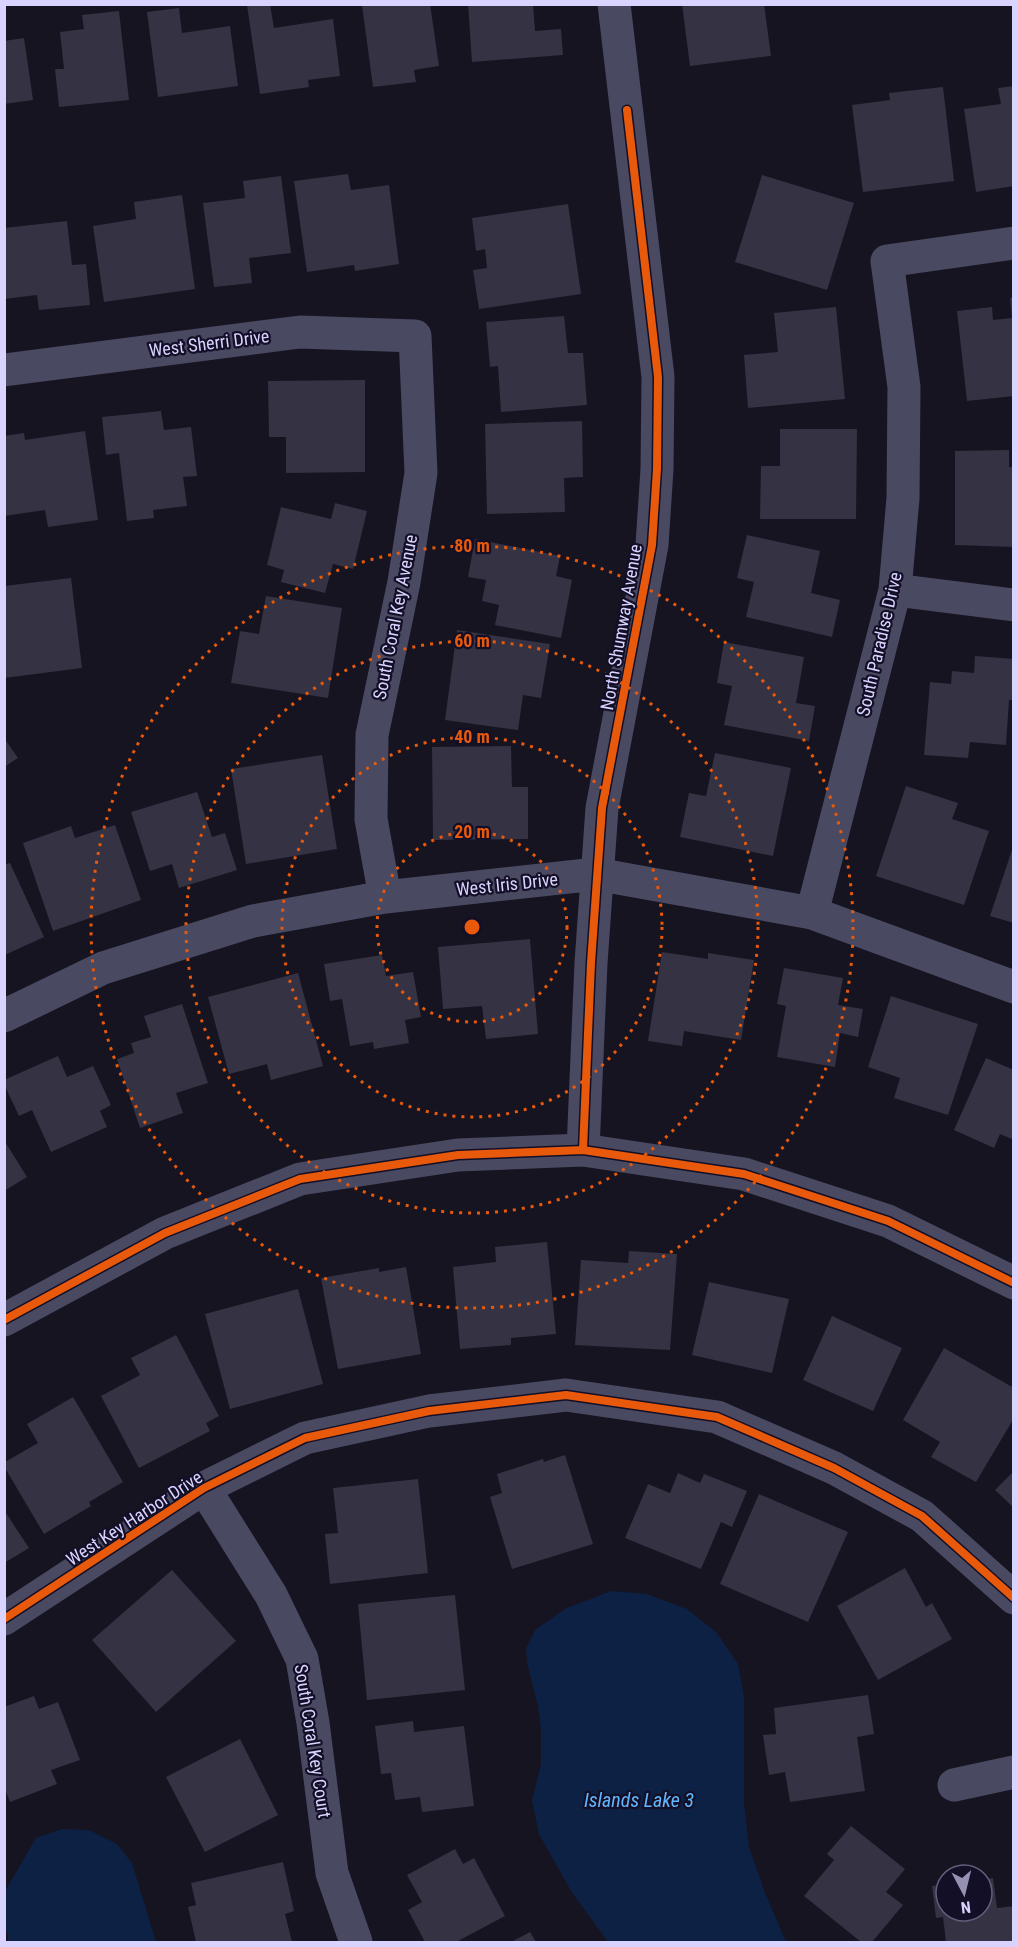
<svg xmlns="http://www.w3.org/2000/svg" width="1018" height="1947" font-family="'Roboto Condensed',sans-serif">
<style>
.water{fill:#0d2144}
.building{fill:#343243}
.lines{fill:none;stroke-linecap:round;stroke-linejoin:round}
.minor{stroke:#4a4962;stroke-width:33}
.cycleway-casing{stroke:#130f26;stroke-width:11}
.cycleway{stroke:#e8590c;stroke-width:8}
.ring{fill:none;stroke:#e8590c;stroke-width:3;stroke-dasharray:3 6}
.labels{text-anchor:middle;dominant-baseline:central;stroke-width:4.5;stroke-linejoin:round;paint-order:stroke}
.street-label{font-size:18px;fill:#d9d4ff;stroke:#130f26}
.water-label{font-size:20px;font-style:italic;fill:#62b6ff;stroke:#130f26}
.centre{fill:#e8590c;stroke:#130f26;stroke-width:3}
.ring-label{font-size:18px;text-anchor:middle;font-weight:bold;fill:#e8590c;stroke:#130f26;stroke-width:4.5;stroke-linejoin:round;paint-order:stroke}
</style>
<rect width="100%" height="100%" fill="#161421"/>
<path class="water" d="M611,1591L647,1594L687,1609L717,1633L738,1664L744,1698V1802L749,1847L765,1893L786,1942H608L571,1891L539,1834L532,1800L541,1764V1729L538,1706L528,1667L526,1648L536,1629L567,1608Z
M62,1829L89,1830L117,1844L132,1863L156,1942H9L5,1925V1891L36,1838Z"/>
<path class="building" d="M270,4L274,28L333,19L340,76L308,80L309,87L260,94L247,5Z
M367,4H430L439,66L414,70L416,82L373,87L362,5Z
M468,4H533L535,31L561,29L563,55L472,62Z
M682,4H764L771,56L690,66Z
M179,8L182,33L230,26L238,86L158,97L147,12Z
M119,11L129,100L59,107L55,69H64L60,32L84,29L82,15Z
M24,38L33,100L4,104V41Z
M1014,86V165H1012L1014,186L976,192L964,109L1001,104L998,88Z
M943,87L954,181L863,192L852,105L890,100L889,93Z
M348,174L351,190L389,185L399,264L355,271L354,265L307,272L294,181Z
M762,175L854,203L827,290L735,262Z
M281,176L291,253L249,258L252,283L214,287L203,203L245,198L243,181Z
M182,195L195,289L104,302L93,226L136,219L134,202Z
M568,204L581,294L479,309L473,270L487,268L485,249L476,251L472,218Z
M67,221L72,265L86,264L90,305L39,310L37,295L4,299V228Z
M1014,297V396L967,401L957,311L992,307L993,320L1012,318L1010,298Z
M836,307L845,399L748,408L744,355L778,352L774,313Z
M564,316L568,353H583L587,405L501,412L498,366L490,367L486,322Z
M365,380V472L286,473V437H269L268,381Z
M161,411L164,430L191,427L197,476L183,477L187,506L153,510L154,518L127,521L119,453L106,455L102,417Z
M582,421L583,477L564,478L565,512L487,514L485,424Z
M780,429H857L856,519H760L761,466H780Z
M85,431L98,520L48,527L45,510L4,516V436L24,433L25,440Z
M1009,450V467H1014V547L955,545V451Z
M335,503L367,511L353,569L333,564L325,593L281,582L284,570L267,565L281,507L331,519Z
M747,535L820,551L811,593L840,600L832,637L746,617L754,582L737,578Z
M475,539L560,556L556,576L572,580L561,638L495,625L499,605L482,601L486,580L468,577Z
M71,578L82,668L4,678V586Z
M266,596L342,608L328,698L231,683L240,631L259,634Z
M457,630L550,644L541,698L523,695L518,730L445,720Z
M724,642L804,657L796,703L815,706L809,741L724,725L732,686L717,683Z
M975,656L1014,659V700H1009L1006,745L970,742L968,758L924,755L930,682L951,684L952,671L974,673Z
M4,738L18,758L4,767Z
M511,746L512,787H528V839L433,840L432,747Z
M715,753L791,768L773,856L680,837L689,793L706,796Z
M322,755L337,849L246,864L231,769Z
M906,786L958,803L952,819L989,831L964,905L876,876Z
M197,792L212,837L225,833L237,870L179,888L172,864L150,871L131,812Z
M115,825L141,900L53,931L23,843L71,826L75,838Z
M1013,847H1014V923L990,916Z
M10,863L44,937L7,954L4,951V865Z
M530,939L538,1034L486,1039L482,1006L443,1009L438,947Z
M662,952L708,959V953L754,960L741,1040L684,1031L682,1046L648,1041Z
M382,955L386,976L413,972L421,1017L405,1020L409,1043L374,1049L373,1042L350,1046L342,999L330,1001L324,964Z
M784,968L843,978L838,1005L863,1009L858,1037L840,1033L835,1067L777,1057L786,1006L777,1004Z
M298,973L323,1066L271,1080L267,1064L229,1074L208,997Z
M891,996L978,1024L948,1115L894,1098L900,1078L868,1067Z
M182,1004L208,1083L176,1093L183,1113L140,1128L117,1059L134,1053L131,1043L151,1037L144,1016Z
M58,1056L67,1077L93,1066L111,1105L100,1111L107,1127L51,1152L32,1110L19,1116L4,1084V1080Z
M986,1058L1014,1070V1140L1000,1134L994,1148L954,1130Z
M4,1140L27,1177L4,1191Z
M547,1242L556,1334L511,1338V1345L460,1349L453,1267L496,1262L495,1247Z
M629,1251L677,1254L670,1350L575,1345L581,1260L628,1263Z
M406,1267L421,1354L338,1369L321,1278L379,1268V1272Z
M709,1282L789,1299L772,1373L692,1355Z
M298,1289L323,1384L230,1409L205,1314Z
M832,1316L902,1348L873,1411L803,1380Z
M176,1335L219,1416L206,1423L210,1431L139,1468L101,1396L140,1375L131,1358Z
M944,1348L1014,1388V1418L976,1482L931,1457L940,1442L903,1420Z
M73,1397L123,1482L89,1502L91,1506L44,1534L5,1468V1462L38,1443L27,1424Z
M565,1455L593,1544L512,1569L490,1497L502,1493L497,1474L543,1459L544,1462Z
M1014,1471V1508L995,1490Z
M678,1473L700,1483L704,1474L747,1491L732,1527L721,1522L701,1569L625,1538L648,1484L670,1493Z
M418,1479L428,1573L330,1584L325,1534L338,1533L333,1488Z
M759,1494L848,1532L808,1622L720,1584Z
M4,1510L29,1548L4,1563Z
M905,1568L926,1607L932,1603L952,1639L878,1680L837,1606Z
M172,1570L236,1641L156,1712L92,1640Z
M455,1595L465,1690L367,1700L358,1604Z
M868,1695L874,1734L857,1737L865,1791L790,1802L785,1772L769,1775L763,1735L776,1734L774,1708Z
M34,1696L39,1709L58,1702L80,1760L51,1770L57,1784L10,1802L4,1787V1707Z
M413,1721L414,1732L464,1726L474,1806L422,1812L420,1797L395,1800L391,1773L381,1774L375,1726Z
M240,1739L278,1815L205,1852L166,1777Z
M851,1826L905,1869L886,1892L903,1905L872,1942H861L804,1896L834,1860L827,1854Z
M455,1849L463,1864L474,1858L505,1916L456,1942H425L408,1910L422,1902L407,1875Z
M283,1862L294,1911L285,1914L292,1942H196L188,1907L196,1905L191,1883Z
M993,1878L997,1908L1014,1906V1942H946L943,1917L936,1918L932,1886L946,1884V1911H982V1880Z
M530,1932L536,1942H511Z"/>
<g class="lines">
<path class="minor" d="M4,370L300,332L415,336L421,473L404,582L372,735L371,819L385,897
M895,590L1014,605
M812,913L895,590L903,498L904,387L887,261L1014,243
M4,1016L103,968L253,921L385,897L596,874L812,913L1014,987
M583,1150L591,963L602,808L652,545L657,469L658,377L614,4
M4,1320L165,1233L300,1179L458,1155L583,1150L744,1174L888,1221L1014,1283
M204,1488L271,1595L302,1659L313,1723L332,1873L356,1942
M4,1619L204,1488L305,1438L429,1411L566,1395L717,1417L834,1468L922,1516L1014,1598
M954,1785L1014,1772"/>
<defs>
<path id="cycleway" d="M583,1150L591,963L602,808L652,545L657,469L658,377L627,110
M4,1320L165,1233L300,1179L458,1155L583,1150L744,1174L888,1221L1014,1283
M4,1619L204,1488L305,1438L429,1411L566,1395L717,1417L834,1468L922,1516L1014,1598"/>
</defs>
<use href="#cycleway" class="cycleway-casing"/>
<use href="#cycleway" class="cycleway"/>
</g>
<g class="ring">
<circle cx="472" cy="927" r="95"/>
<circle cx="472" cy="927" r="190"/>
<circle cx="472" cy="927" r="286"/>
<circle cx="472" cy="927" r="381"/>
</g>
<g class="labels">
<g class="street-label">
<text transform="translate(209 343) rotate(-7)">West Sherri Drive</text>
<text transform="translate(395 617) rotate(-79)">South Coral Key Avenue</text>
<text transform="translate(621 627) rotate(-80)">North Shumway Avenue</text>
<text transform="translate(879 644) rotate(-77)">South Paradise Drive</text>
<text transform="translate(507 884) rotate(-6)">West Iris Drive</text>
<text transform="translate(134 1518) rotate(-33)">West Key Harbor Drive</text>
<text transform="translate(313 1741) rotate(81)">South Coral Key Court</text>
</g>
<g class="water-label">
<text x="639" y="1800">Islands Lake 3</text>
</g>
</g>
<circle cx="472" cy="927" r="9" class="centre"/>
<g class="ring-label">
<text x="472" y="552">80 m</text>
<text x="472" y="647">60 m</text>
<text x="472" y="743">40 m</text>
<text x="472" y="838">20 m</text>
</g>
<rect width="1018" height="1947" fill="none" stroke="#d9d4ff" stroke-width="12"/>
<g transform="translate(964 1893) rotate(173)"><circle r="28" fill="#130f26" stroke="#625e7d" stroke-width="1.5"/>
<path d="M0-4.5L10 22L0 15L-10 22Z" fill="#9591b1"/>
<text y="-9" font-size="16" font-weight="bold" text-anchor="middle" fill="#d9d4ff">N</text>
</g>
</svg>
